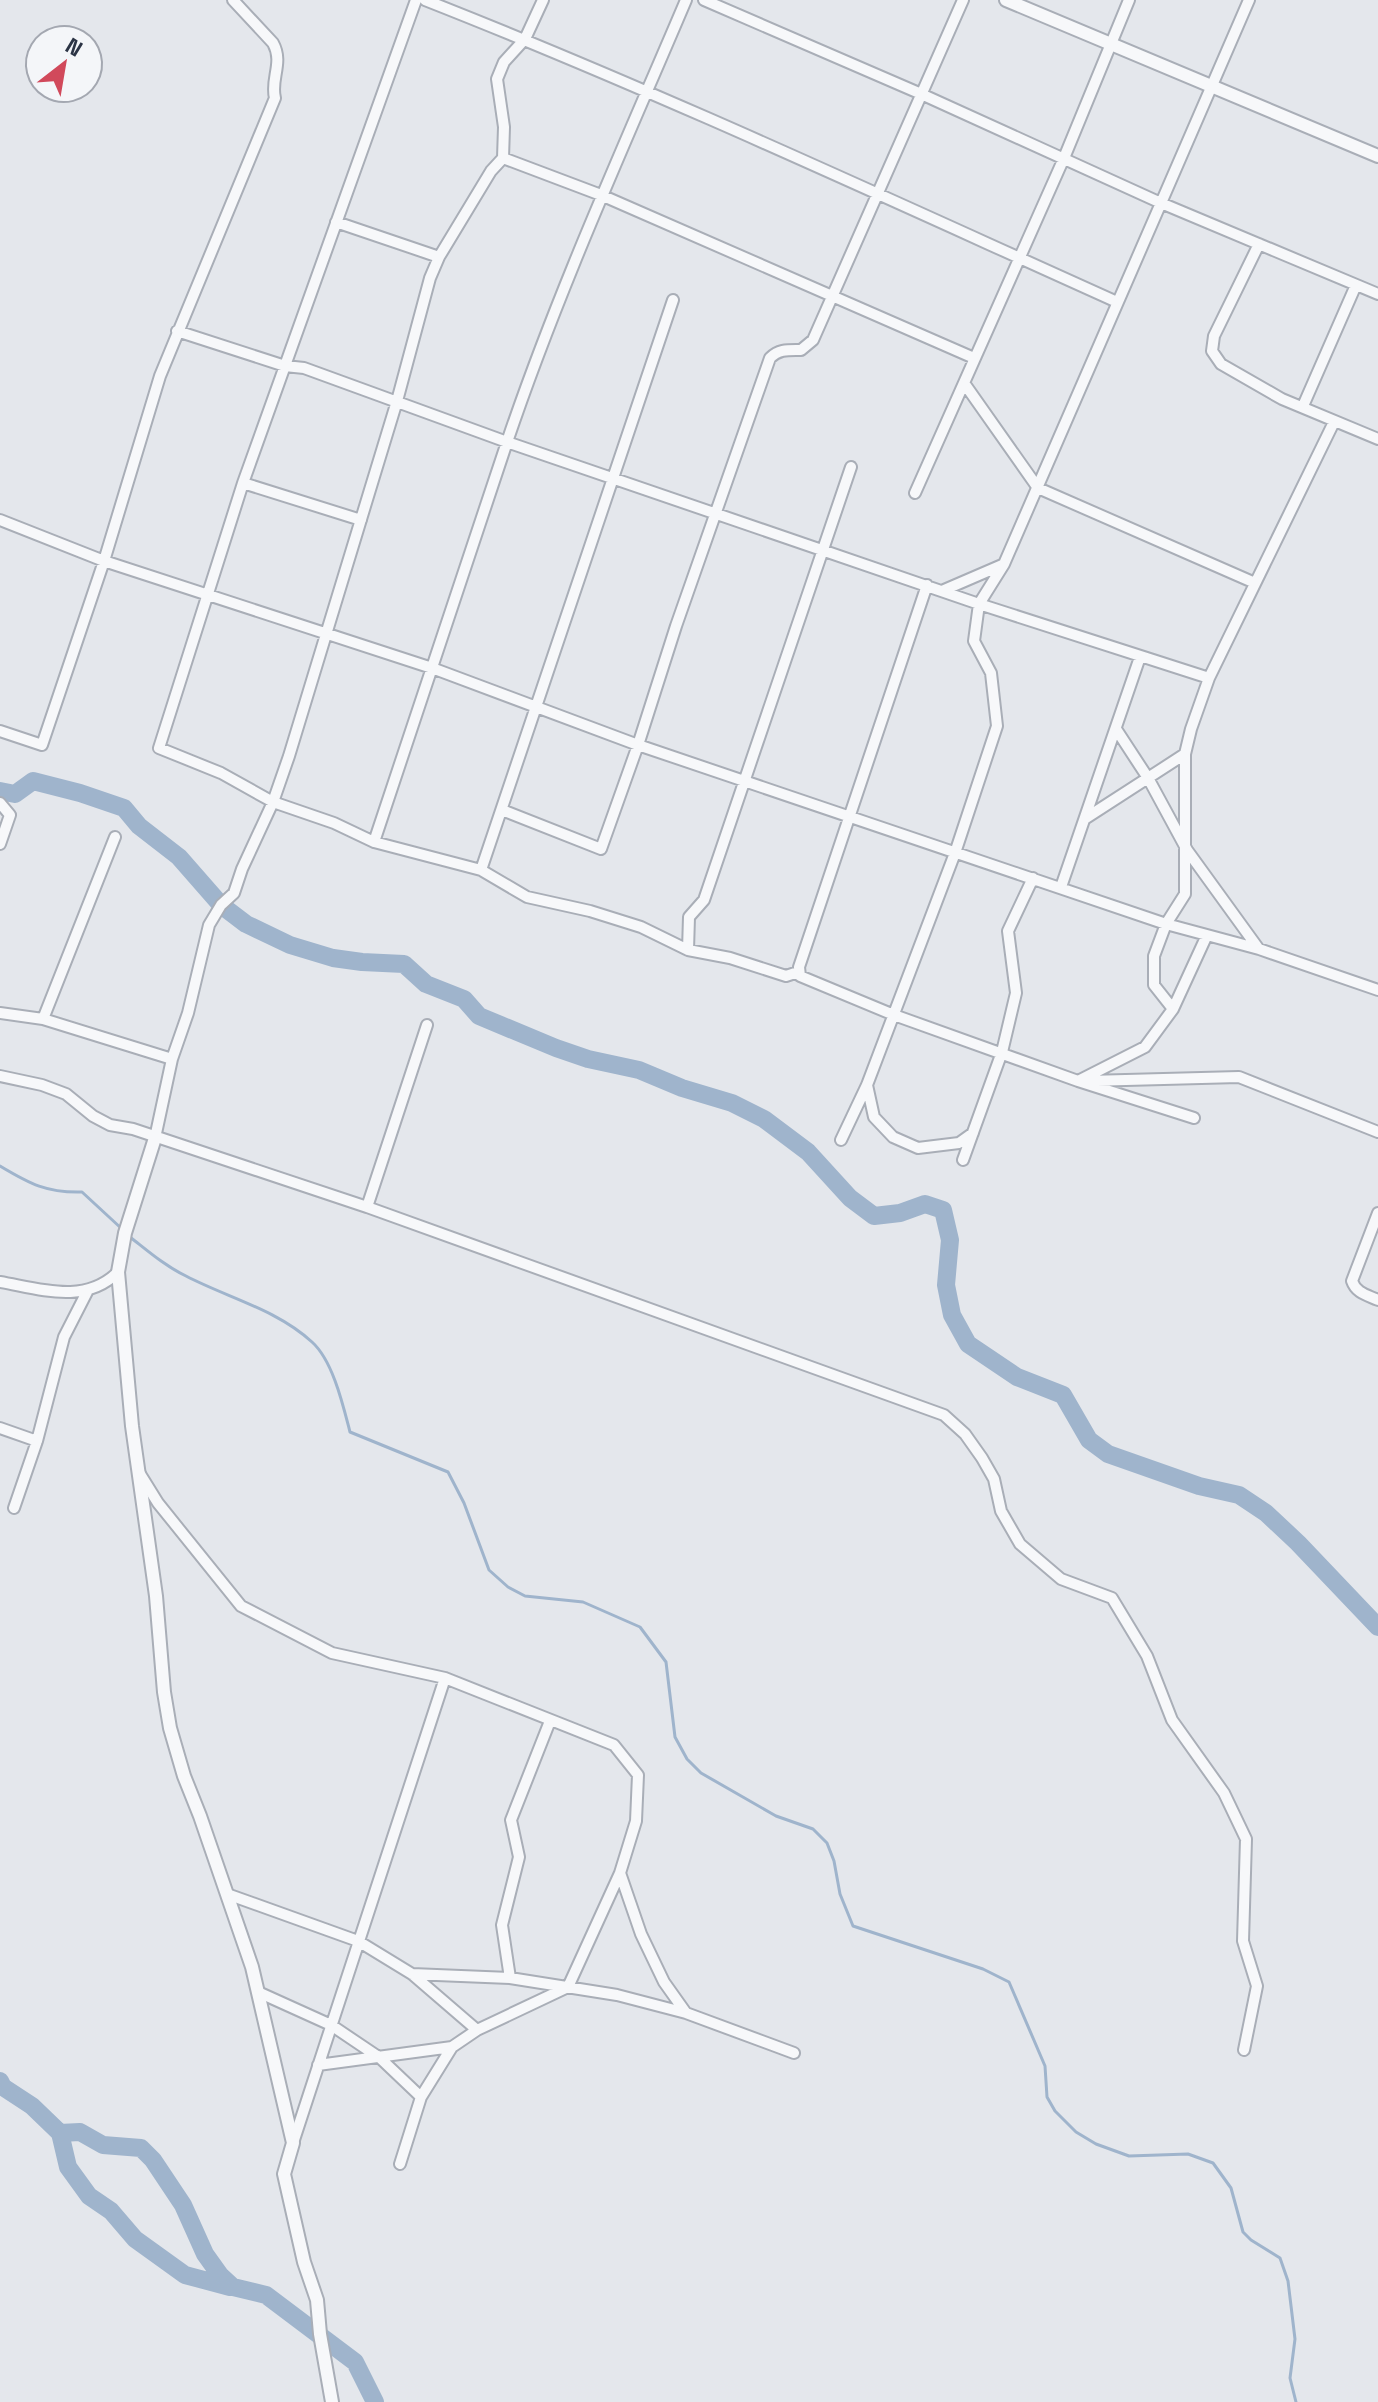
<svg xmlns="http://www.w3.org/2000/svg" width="1378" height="2402" font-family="'Space Grotesk',sans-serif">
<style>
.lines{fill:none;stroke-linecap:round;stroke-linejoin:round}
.stream{stroke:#9fb4cc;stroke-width:3}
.river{stroke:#9fb4cc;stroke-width:18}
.minor-casing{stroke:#a9aeb7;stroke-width:14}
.tertiary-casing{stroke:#a9aeb7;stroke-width:16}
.minor{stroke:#f7f8fa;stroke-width:10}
.tertiary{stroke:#f7f8fa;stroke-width:12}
</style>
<rect width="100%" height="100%" fill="#e4e7ec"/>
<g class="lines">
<path class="stream" d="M0,1166C30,1184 47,1193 82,1192L122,1229
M130,1237C148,1251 165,1266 186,1276C228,1298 276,1309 312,1342C333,1361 343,1405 350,1432L448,1472L464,1503L489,1570L508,1587L525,1596L583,1602L640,1627L666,1662L675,1737L687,1759L701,1773L776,1816L813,1829L827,1843L834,1861L840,1894L853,1926L983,1969L1009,1982L1045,2066L1047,2097L1055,2111L1076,2132L1096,2144L1129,2156L1188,2154L1213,2163L1231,2188L1243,2232L1251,2240L1280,2258L1288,2281L1295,2339L1290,2378L1296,2402"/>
<path class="river" d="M0,791L15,794L33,781L80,793L124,808L139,826L179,857L221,905L246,924L290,945L333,958L362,962L404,964L426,984L464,999L479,1016L556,1048L588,1059L639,1070L682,1088L732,1103L764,1119L808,1152L850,1198L874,1216L900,1213L925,1204L943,1210L950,1240L946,1285L952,1315L968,1344L1017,1377L1063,1395L1089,1440L1108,1454L1199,1486L1239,1495L1266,1513L1298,1543L1378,1627
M0,2081L3,2087L32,2106L60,2133L80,2132L103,2145L141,2148L153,2160L183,2205L205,2254L220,2275L233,2287L266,2295L355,2362L375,2402
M60,2133L68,2167L89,2196L111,2211L135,2239L185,2275L230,2287"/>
<defs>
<path id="minor" d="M416,0L243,483L159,748L221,773L273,802L334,823L374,842L481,870L673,300
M425,0C659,92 888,199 1117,302
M704,0L919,93L1161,203L1249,0
M503,158L601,195L974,358
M336,222L439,257
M1259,244L1214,336L1212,351L1221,364L1282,399L1378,439
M177,331L285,366L304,368L507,442C558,291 624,146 686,0
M964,383L1038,488L1255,583
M1303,406L1356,285
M243,483L361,520
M915,493L1064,158L1129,0
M0,520L104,561L432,668L638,745L1166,924L1259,949L1378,990
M927,585L799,967L800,976L894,1015L1078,1081L1194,1118
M944,590L1002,565
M1116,729L1148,778L1187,850L1258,948
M0,731L42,745L104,561L160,376L275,98C270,79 284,63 273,43L233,0
M0,803L10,815L0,844
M502,810L601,849L638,745L676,626L770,358C779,349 788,350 801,350L813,340L963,0
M1086,818L1185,754
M374,842L507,442L979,604L1209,678
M481,870L527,897L590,911L641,927L688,950L730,958L786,976L798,972
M1061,887L1140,657
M688,950L689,917L704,900L851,467
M1173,1009L1154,985V956L1166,924L1185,894V754L1191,729L1209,678L1334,422
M0,1013L43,1019L172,1059
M43,1019L115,837
M0,1076L42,1085L66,1094L93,1116L110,1125L133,1129L367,1207L944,1415L965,1434L982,1458L994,1479L1001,1511L1020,1544L1061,1579L1112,1598L1147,1656L1172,1720L1224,1793L1246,1839L1243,1941L1257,1986L1244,2050
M1080,1080L1145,1047L1173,1009L1207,935
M1088,1081L1239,1077L1378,1132
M867,1085L874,1117L893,1137L918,1148L959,1143L973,1133
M155,1138L172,1059L188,1013L209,925L221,905L234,893L242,869L273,802L289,756L397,401L430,278L439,257L491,171L503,158L504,127L497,79L504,62L525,39L543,0
M841,1140L867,1085L955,853L997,726L991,673L974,641L979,604L1004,564L1161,203L1378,294
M963,1160L1002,1052L1016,993L1008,931L1033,878
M367,1207L427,1025
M1378,1213L1352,1281C1356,1293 1367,1295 1378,1300
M0,1282C40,1289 85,1305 118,1272
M0,1428L37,1441
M140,1474L158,1503L241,1606L332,1653L445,1678L614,1745L638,1775L636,1821L620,1873L641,1934L664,1982L686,2013L794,2053
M14,1508L37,1441L64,1337L88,1290
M227,1894L358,1941L412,1974L477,2030
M412,1974L510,1978L617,1995L686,2013
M510,1978L502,1925L519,1857L511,1820L550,1721
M258,1992L331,2025L380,2058L421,2097
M318,2065L452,2047
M293,2143L445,1678
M400,2164L421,2097L452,2047L477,2030L568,1987L620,1873"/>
<path id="tertiary" d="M1006,0L1378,156
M155,1138L125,1233L118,1272L132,1426L156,1596L164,1692L170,1728L184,1776L200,1816L252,1967L293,2143L284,2174L304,2262L317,2300L320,2334L332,2402"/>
</defs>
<use href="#minor" class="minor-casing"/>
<use href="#tertiary" class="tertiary-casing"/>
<use href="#minor" class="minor"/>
<use href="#tertiary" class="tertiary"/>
</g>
<g transform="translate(64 64) rotate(31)"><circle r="38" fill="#f4f6f9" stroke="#a4a8b1" stroke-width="2"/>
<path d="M0-6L14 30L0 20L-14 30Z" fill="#d1495b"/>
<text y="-12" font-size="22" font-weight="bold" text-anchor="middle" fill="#2b3445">N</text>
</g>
</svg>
